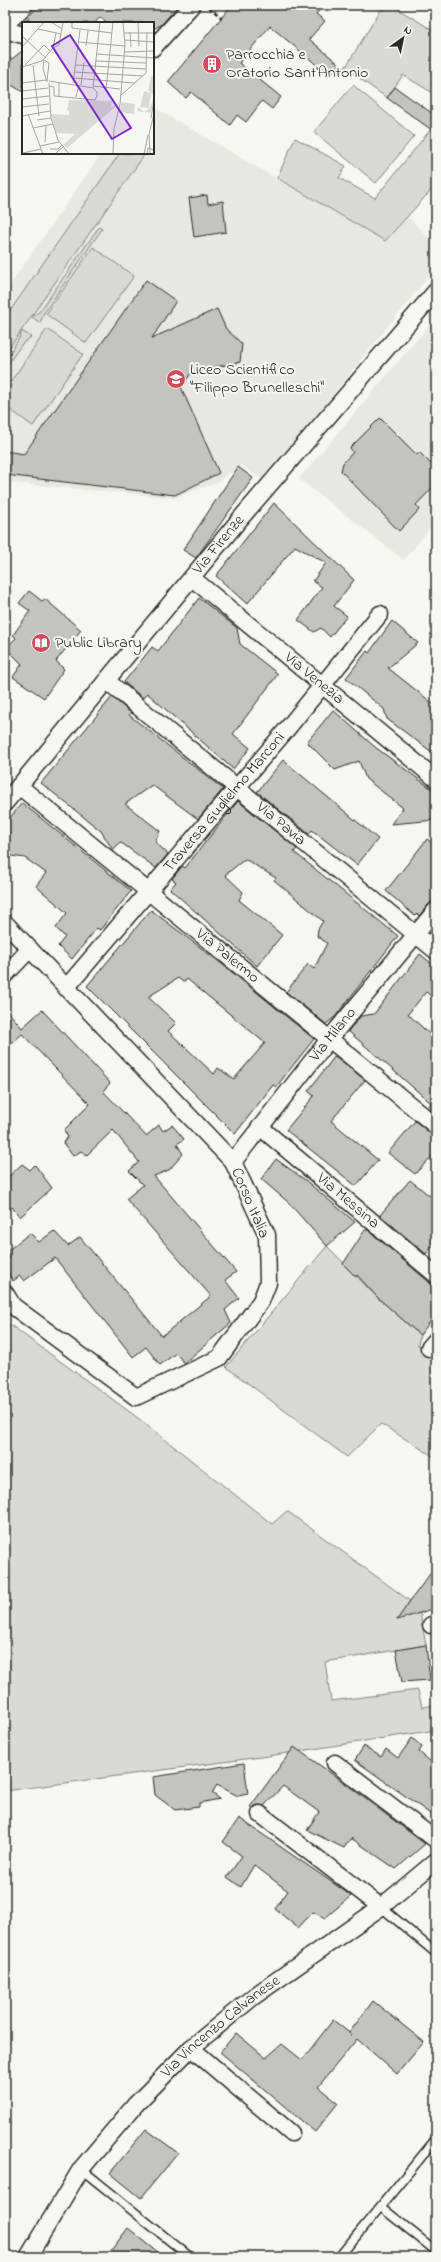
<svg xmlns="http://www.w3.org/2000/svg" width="441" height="2262" font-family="'Indie Flower',sans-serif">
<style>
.built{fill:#e7e7e3}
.green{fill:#d9d9d5;stroke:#828280}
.building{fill:#c3c3c0;stroke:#2b2b2b;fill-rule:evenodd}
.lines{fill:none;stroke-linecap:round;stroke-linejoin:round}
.service-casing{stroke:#2b2b2b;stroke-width:11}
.minor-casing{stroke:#2b2b2b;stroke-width:19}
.path{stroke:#2b2b2b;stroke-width:2.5;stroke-dasharray:4 3;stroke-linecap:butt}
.service{stroke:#f6f6f2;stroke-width:8}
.minor{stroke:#f6f6f2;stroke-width:16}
.labels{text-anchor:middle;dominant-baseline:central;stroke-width:4;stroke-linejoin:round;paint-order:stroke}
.poi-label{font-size:16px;fill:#2b2b2b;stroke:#f6f6f2;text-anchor:start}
.street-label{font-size:16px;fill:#2b2b2b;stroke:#f6f6f2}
.inset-road{fill:none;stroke:#a5a5a2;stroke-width:1}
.view{fill:#7b2cbf;fill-opacity:0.15;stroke:#7b2cbf;stroke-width:2}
.inset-edge{fill:none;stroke:#2b2b2b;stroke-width:2}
</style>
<rect width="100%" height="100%" fill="#f6f6f2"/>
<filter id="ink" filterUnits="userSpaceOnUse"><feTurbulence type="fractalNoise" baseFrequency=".025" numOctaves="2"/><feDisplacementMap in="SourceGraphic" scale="8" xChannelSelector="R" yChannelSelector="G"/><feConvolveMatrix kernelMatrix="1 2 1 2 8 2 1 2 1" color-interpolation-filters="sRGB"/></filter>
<g filter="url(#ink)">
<path class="built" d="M153,107L385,241L408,217L436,245V267L264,480L240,465L218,482L174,498L5,482V292L102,153H153Z
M436,317V521L404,560L299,479Z"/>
<path class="green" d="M391,5L436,32V95L403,75L387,98L345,68L380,11Z
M353,85L414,136L376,183L314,132Z
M431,129L436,133V185L385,241L277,178L295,138L346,166L339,178L375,198Z
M120,153L145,154L5,354V318Z
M99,227L102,229L44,313L40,323L32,317L40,311Z
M93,247L134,276L86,343L46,314Z
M47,329L83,354L33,426L5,406V390Z
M22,331L31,337L22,344L5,368C5,355 18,344 22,331Z
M327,1246L377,1297L420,1335L418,1345L436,1360V1458L381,1424L347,1457L226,1367Z
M5,1321L134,1415L272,1524L287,1511L410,1601L405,1608L406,1616L420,1613L426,1645L325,1662L331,1701L418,1690L422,1707L436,1705V1730L268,1756L5,1791Z"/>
<path class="building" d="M40,5H179L161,25L153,29V23H108L100,17L95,23H39L26,19Z
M232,5H324L316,14L325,21L309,39L340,65L330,76L270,26L239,63L281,97L272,109L262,101L246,122L237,115L230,125L191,92L186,98L168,82Z
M23,50V92L5,81V57L12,59Z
M395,87L436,116V133L387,98Z
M207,195L208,204L223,201L226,232L194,237L189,198Z
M146,280L176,301L152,338L217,309L226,329L242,344L240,362L192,372L181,387L219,473L175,495L5,475V451L24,454Z
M380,418L417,455L419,452L436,469V484L416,505L420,509L399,531L341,471L343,463L353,452L350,448Z
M238,467L253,478L196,558L183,550Z
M274,503L354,580L334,606L347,616L330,637L321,628L314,632L298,620L322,587L313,581L326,563L295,546L247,604L216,576Z
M29,591L42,601L45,599L81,630L56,661L64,669L44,698L13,677L22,664L6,648L16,638L13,635L30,611L19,603Z
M199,598L237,628L240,644L278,674L233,734L250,748L233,769L147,693L143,698L124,682L152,647L158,651Z
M392,621L418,643L388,668L436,706V755L387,719L384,709L346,678L367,651L369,653Z
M112,697L131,713L129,715L223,789L198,819L152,785L125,804L160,831L155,842L168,854L156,868L120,842L113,850L101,831L41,783Z
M333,710L375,747L436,792V820L391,824L403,808L366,779L359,761L335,770L307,742Z
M283,760L378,839L357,865L312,830L309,834L257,792Z
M238,801L297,849L294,852L398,936L335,1017L326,1024L286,992L308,964L314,969L327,943L317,936L318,929L323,921L274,880L276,878L245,859L225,875L243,892L239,900L282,935L257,966L170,889L176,882L172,879L182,866L185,868Z
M22,803L131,891L100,930L97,928L72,959L58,946L65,937L56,928L67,913L36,886L46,873L25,858L5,855V824Z
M427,839L436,846V901L429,904L419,916L417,914L415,916L386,891Z
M151,910L222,964L314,1039L276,1087L273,1085L235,1134L87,986ZM178,978L183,982L187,979L265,1043L234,1079L218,1068L214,1074L168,1031L176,1023L148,997Z
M420,954L436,967V1000L426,992L408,1014L436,1040V1114L428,1107L431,1103L348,1031L361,1016L374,1014Z
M5,1008L22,1028L42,1010L110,1083L103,1091L146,1136L159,1125L163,1131L172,1125L184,1139L177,1144L183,1154L169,1170L154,1176L236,1272L225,1280L239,1298L225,1310L231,1323L184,1363L176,1353L160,1365L146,1347L133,1357L55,1258L24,1281L20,1276L13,1281L5,1268V1261L10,1257L7,1251L30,1233L39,1242L54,1231L68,1246L80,1237L162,1336L211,1296L126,1199L143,1185L129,1171L139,1162L113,1130L87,1155L81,1151L73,1156L63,1143L68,1137L64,1130L90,1104L22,1034L5,1049Z
M335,1056L365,1080L331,1121L378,1160L356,1186L286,1130L314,1096L308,1091Z
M415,1121L430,1133L436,1135V1152L415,1174L388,1153Z
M276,1159L305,1180L355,1222L327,1246L288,1202L261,1179Z
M22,1164L30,1170L35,1165L52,1188L20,1217L12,1207L5,1213V1180Z
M410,1180L436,1201V1242L426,1254L380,1215Z
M365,1230H368L436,1288V1314L420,1335L377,1297L357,1275L356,1277L343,1264Z
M436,1566V1608L397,1620L410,1601Z
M426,1645L430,1680L402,1682L396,1650Z
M412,1738L422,1747L419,1752L436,1766V1818L355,1760L364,1746L381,1757L386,1749L398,1758Z
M294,1747L342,1781L425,1844L396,1869L351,1838L344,1848L307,1830L319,1812L283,1786L264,1806L257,1805L252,1808L250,1807Z
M244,1763L248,1794L238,1796L217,1785L212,1793L220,1799L199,1803V1807L175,1810L155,1795L153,1777Z
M239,1818L343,1890L351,1896L325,1918L313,1912L298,1928L275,1909L288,1891L254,1865L241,1887L227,1877L242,1856L223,1842Z
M373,2001L424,2042L397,2074L357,2039L318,2087L338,2103L315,2132L220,2052L236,2033L266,2058L282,2044L302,2060L333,2020L352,2035L349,2033Z
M146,2129L178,2153L141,2198L110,2173Z
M128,2228L164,2257H106Z"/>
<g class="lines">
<defs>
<path id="service" d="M381,1907L436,1953
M81,2169L190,2257
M381,2207L436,2251
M339,2257L436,2139"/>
<g id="minor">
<path d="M5,25L25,5"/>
<path d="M5,30L23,35"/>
<path d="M153,48L192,5"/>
<path id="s1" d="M192,578L436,779"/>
<path id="s2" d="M107,681L436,951"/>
<path id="s3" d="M19,786L436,1126"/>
<path id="s4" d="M5,803L240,519L436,291"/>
<path d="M5,923L233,1162L267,1235L268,1283L261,1301L219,1358L136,1397L13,1306L5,1293"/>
<path d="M5,975L30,949"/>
<path id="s5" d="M66,988L287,729L380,614"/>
<path id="s6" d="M260,1127L436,1275"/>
<path id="s7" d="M233,1162L330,1038L436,910"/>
<path d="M429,1348L436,1340"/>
<path d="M431,1625L436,1624"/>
<path d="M335,1763L436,1840"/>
<path d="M260,1814L381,1907"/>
<path d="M191,2048L291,2133"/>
<path id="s8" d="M28,2257L81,2169L136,2104L191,2048L253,1997L381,1907L436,1861"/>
</g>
</defs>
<use href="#service" class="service-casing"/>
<use href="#minor" class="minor-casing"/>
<path class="path" d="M209,7L222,18"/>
<use href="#service" class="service"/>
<use href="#minor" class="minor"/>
</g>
</g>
<defs>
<symbol id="building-disc" viewBox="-11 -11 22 22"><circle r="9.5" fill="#d1495b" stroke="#f6f6f2"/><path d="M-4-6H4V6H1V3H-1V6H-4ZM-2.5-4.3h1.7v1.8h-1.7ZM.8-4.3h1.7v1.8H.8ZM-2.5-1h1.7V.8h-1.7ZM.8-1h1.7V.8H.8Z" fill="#fff"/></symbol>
<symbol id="school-disc" viewBox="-11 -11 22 22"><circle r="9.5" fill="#d1495b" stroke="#f6f6f2"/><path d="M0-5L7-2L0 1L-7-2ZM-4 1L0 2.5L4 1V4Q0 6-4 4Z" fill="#fff"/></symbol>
<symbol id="library-disc" viewBox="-11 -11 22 22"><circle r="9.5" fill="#d1495b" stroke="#f6f6f2"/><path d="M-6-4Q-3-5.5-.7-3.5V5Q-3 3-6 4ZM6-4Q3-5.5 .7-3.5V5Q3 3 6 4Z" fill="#fff"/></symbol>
</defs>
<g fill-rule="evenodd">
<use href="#building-disc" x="201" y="53" width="22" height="22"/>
<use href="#school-disc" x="165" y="368" width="22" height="22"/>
<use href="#library-disc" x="30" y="632" width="22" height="22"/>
</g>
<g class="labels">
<g class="poi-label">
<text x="226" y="55">Parrocchia e<tspan x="226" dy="18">Oratorio Sant'Antonio</tspan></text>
<text x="190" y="370">Liceo Scientifico<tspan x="190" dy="18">"Filippo Brunelleschi"</tspan></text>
<text x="55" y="643">Public Library</text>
</g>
<g class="street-label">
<text stroke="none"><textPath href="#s4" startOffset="335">Via Firenze</textPath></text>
<text stroke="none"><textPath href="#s1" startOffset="158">Via Venezia</textPath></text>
<text stroke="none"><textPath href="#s5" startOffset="244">Traversa Guglielmo Marconi</textPath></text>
<text stroke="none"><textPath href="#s2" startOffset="225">Via Pavia</textPath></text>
<text stroke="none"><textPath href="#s3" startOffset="269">Via Palermo</textPath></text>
<text stroke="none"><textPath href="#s7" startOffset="162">Via Milano</textPath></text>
<text stroke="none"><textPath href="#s6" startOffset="115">Via Messina</textPath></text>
<text transform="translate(250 1203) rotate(67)">Corso Italia</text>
<text stroke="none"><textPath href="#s8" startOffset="303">Via Vincenzo Calvanese</textPath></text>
</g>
</g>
<g transform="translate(22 22)">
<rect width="132" height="132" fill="#f6f6f2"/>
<path d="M132,53V77L129,91L115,89L116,85L122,90L128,86L132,74L126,68L129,55ZM122,69L129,71L127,86L118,85ZM47,78L90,79L89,85L98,81L45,126L41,123L53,112L34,111L29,92L47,93V89L45,88ZM99,80L113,82L112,92L98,90Z" fill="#d9d9d5"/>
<path class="inset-road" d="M29,0L40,7M50,0V6L90,11M116,0L117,24M16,7L39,12M108,10L109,25M102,11H132M0,14L24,36M103,18L132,20M56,20L103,24M64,24L66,9M0,25L22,0M31,26L34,11M102,30L132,29M74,32L132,36M74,39L124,41M3,43L22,23L28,29M11,43L17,94M53,43L124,47M0,45L20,39L31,26L37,23L41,0M53,50L121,54M52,56L112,61M27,59L71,66L75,70V74L73,78L32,74V65L27,64M25,60L21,47L22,38L27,41L25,59M0,61L24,58M27,61L29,96L36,118L47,132M51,61L58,8M59,63L62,40M71,64L98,67M71,66L78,0M84,68L91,0M0,69L26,66M37,74V60M98,74L124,51L125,10M54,75L57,63M0,77L27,74M0,85L27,82M6,92L21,132M0,94L28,89M129,96L132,78M15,98L29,96M11,106L31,102M23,120L24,103M18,124L37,120M28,127H36L40,123M1,131L19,127M33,132L42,124M91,132L92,107L98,82L103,23L101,0M122,132L126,113M125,132L126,126L132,128M128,132L127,112L132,92"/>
<path class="view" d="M48,13L109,106L90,117L30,24Z"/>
<rect width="132" height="132" class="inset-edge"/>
</g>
<rect width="441" height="2262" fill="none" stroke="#f6f6f2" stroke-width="20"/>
<rect x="10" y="10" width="421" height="2242" fill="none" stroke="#2b2b2b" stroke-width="1.5" filter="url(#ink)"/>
<g transform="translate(403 38) rotate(33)" stroke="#f6f6f2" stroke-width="3" paint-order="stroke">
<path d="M0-3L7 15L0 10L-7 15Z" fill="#2b2b2b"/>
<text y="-6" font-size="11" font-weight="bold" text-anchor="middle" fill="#2b2b2b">N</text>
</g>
</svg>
